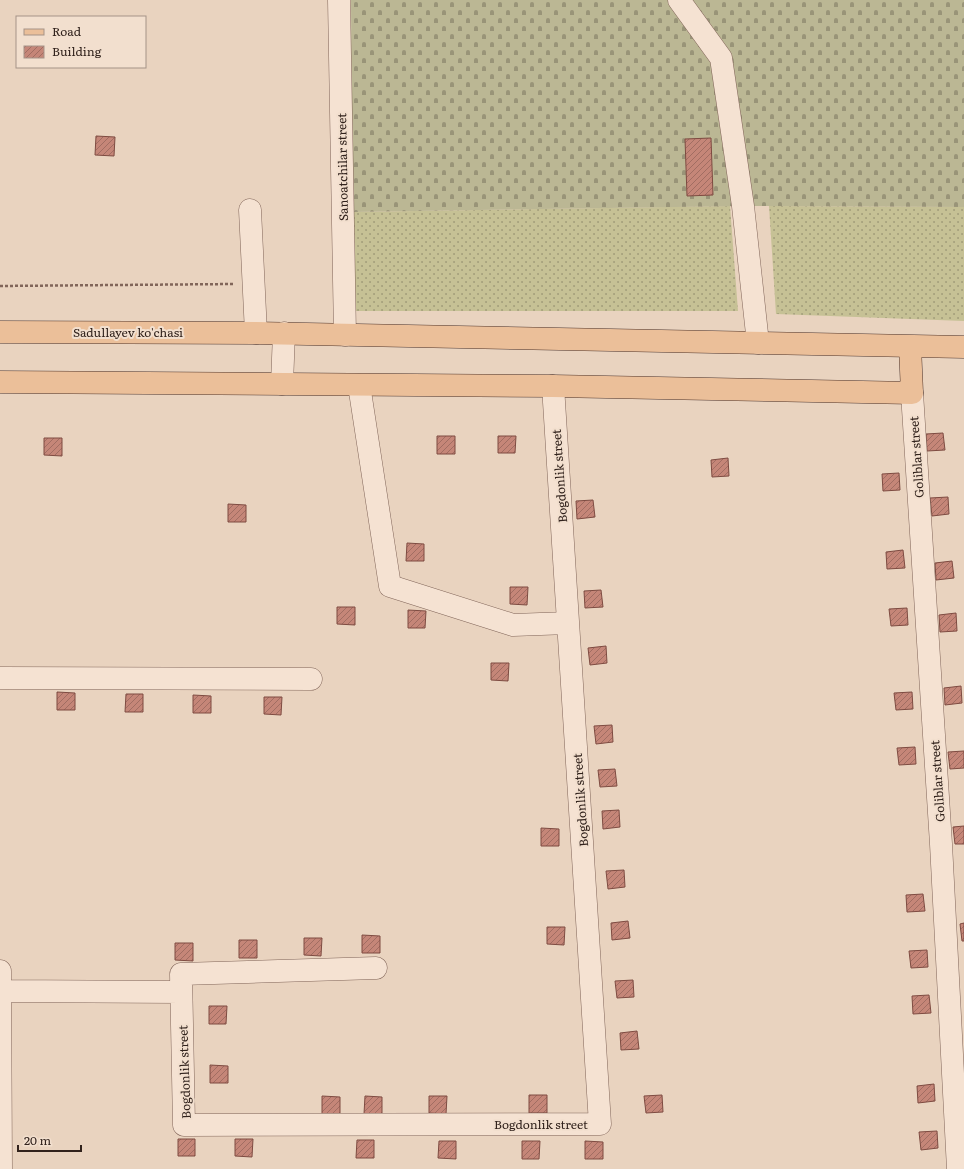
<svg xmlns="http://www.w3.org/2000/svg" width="964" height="1169" font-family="Literata,serif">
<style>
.grass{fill:url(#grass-dots)}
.cemetery{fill:url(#cemetery-stones)}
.building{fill:url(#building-hatch);stroke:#7e4b41}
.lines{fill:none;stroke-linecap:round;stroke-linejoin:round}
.minor-casing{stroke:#816559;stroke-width:23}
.major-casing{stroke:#4e352d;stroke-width:23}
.path{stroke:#816559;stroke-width:2.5;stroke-dasharray:3 2;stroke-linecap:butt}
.minor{stroke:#f5e2d2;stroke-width:22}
.major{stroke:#ebbf99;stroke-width:22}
.labels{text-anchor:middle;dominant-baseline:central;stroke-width:4;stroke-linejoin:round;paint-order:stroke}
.street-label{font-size:12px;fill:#31221c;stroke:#f2dfce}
</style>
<defs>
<pattern id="grass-dots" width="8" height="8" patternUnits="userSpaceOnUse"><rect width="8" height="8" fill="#c6c195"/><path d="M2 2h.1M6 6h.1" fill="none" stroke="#a19c79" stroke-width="1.8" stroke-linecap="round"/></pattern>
<pattern id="cemetery-stones" width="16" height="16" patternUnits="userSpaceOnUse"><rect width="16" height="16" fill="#bbb794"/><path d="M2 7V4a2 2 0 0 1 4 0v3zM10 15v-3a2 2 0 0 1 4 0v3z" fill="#999478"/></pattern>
<pattern id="building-hatch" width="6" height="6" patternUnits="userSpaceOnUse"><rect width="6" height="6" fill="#c58678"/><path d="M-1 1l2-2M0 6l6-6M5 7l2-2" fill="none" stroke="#a16d62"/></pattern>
</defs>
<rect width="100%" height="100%" fill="#e9d3bf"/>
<path class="grass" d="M730,206L738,311H354L352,212Z
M769,206L964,207V321L776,314Z"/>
<path class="cemetery" d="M351,0H964V207L743,206L352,212Z"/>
<path class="building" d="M96,136L115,137L114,156L95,155Z
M711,138L713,195L687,196L685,139Z
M943,433L945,450L927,451L926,434Z
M437,436H455V454H437Z
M498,436H516L515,453H498Z
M44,438H62V456L44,455Z
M728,458L729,476L712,477L711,460Z
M899,473L900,490L883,491L882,474Z
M948,497L949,514L932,516L930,498Z
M593,500L595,517L577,519L576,501Z
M228,504L246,505V522H228Z
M407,543L424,544V561H406Z
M903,550L905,568L887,569L886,552Z
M952,561L954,578L936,580L935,563Z
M510,587H528L527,605L510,604Z
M601,590L603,607L585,608L584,591Z
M337,607H355V625L337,624Z
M907,608L908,625L891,626L889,609Z
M408,610L426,611L425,628H408Z
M956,613L957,631L940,632L939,615Z
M606,646L607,663L590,665L588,648Z
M491,663H509L508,681L491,680Z
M961,686L962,703L945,705L944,688Z
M57,692L75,693V710H57Z
M912,692L913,709L896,710L894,693Z
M126,694H143V712H125Z
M193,695L211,696V713H193Z
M264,697H282L281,715L264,714Z
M612,725L613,742L596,744L594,726Z
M915,747L916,764L899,765L897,748Z
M964,751V768L950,769L948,752Z
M615,769L617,786L600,787L598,770Z
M619,810L620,827L603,829L602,811Z
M964,826V844H955L953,827Z
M541,828L559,829V846H541Z
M624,870L625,887L608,889L606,871Z
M923,894L925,911L907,912L906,895Z
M628,921L630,938L612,940L611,923Z
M964,923V941H962L960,924Z
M547,927H565L564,945L547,944Z
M362,935L380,936V953H362Z
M304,938H322L321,956L304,955Z
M239,940H257V958H239Z
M175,943H193V961L175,960Z
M927,950L928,967L911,968L909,951Z
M633,980L634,997L617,998L615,981Z
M929,995L931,1013L913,1014L912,996Z
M209,1006H227L226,1024H209Z
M637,1031L639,1049L621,1050L620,1033Z
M210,1065L228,1066V1083H210Z
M934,1084L935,1101L918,1103L917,1086Z
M529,1095H547V1113H529Z
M662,1095L663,1112L646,1113L644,1096Z
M322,1096L340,1097V1114H322Z
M365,1096L382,1097V1114H364Z
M429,1096H447L446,1114L429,1113Z
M937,1131L938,1148L921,1150L919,1132Z
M178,1139H195V1156H178Z
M235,1139H253L252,1157L235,1156Z
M357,1140H374V1158H356Z
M439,1141H456V1159L438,1158Z
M522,1141H540L539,1159H522Z
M585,1141L603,1142V1159H585Z"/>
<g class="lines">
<defs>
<path id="minor" d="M339,0L345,335
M679,0L721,58L743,206L758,343
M250,210L256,333
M282,384L284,333
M359,385L390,586L513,625L568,623
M912,393L941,844L958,1169
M0,678L311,679
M376,968L181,974L184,1125L600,1124L553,386
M0,971L1,1169
M0,991L181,992"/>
<path id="major" d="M0,332L256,333L964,347
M0,382L553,386L912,393L910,346"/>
</defs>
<use href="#minor" class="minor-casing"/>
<use href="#major" class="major-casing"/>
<path class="path" d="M0,286L233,284"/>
<use href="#minor" class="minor"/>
<use href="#major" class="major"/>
</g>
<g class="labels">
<g class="street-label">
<text transform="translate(342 167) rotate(-91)">Sanoatchilar street</text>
<text x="128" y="332">Sadullayev ko'chasi</text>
<text transform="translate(916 457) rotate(-94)">Goliblar street</text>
<text transform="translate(559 476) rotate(-94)">Bogdonlik street</text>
<text transform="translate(937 781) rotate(-94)">Goliblar street</text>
<text transform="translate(580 800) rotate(-94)">Bogdonlik street</text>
<text transform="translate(184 1072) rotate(-92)">Bogdonlik street</text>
<text x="541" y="1124">Bogdonlik street</text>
</g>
</g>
<rect x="16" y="16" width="130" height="52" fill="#f2dfce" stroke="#a59387"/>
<rect x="24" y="29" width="20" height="6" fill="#ebbf99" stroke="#a59387"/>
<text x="52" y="36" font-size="12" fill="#31221c">Road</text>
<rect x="24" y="46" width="20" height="12" fill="url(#building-hatch)" stroke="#a59387"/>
<text x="52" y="56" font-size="12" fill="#31221c">Building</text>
<path d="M18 1145v6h63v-6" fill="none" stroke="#31221c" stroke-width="2"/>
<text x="24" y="1145" font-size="12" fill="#31221c" stroke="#f2dfce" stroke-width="3" paint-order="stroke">20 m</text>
</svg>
